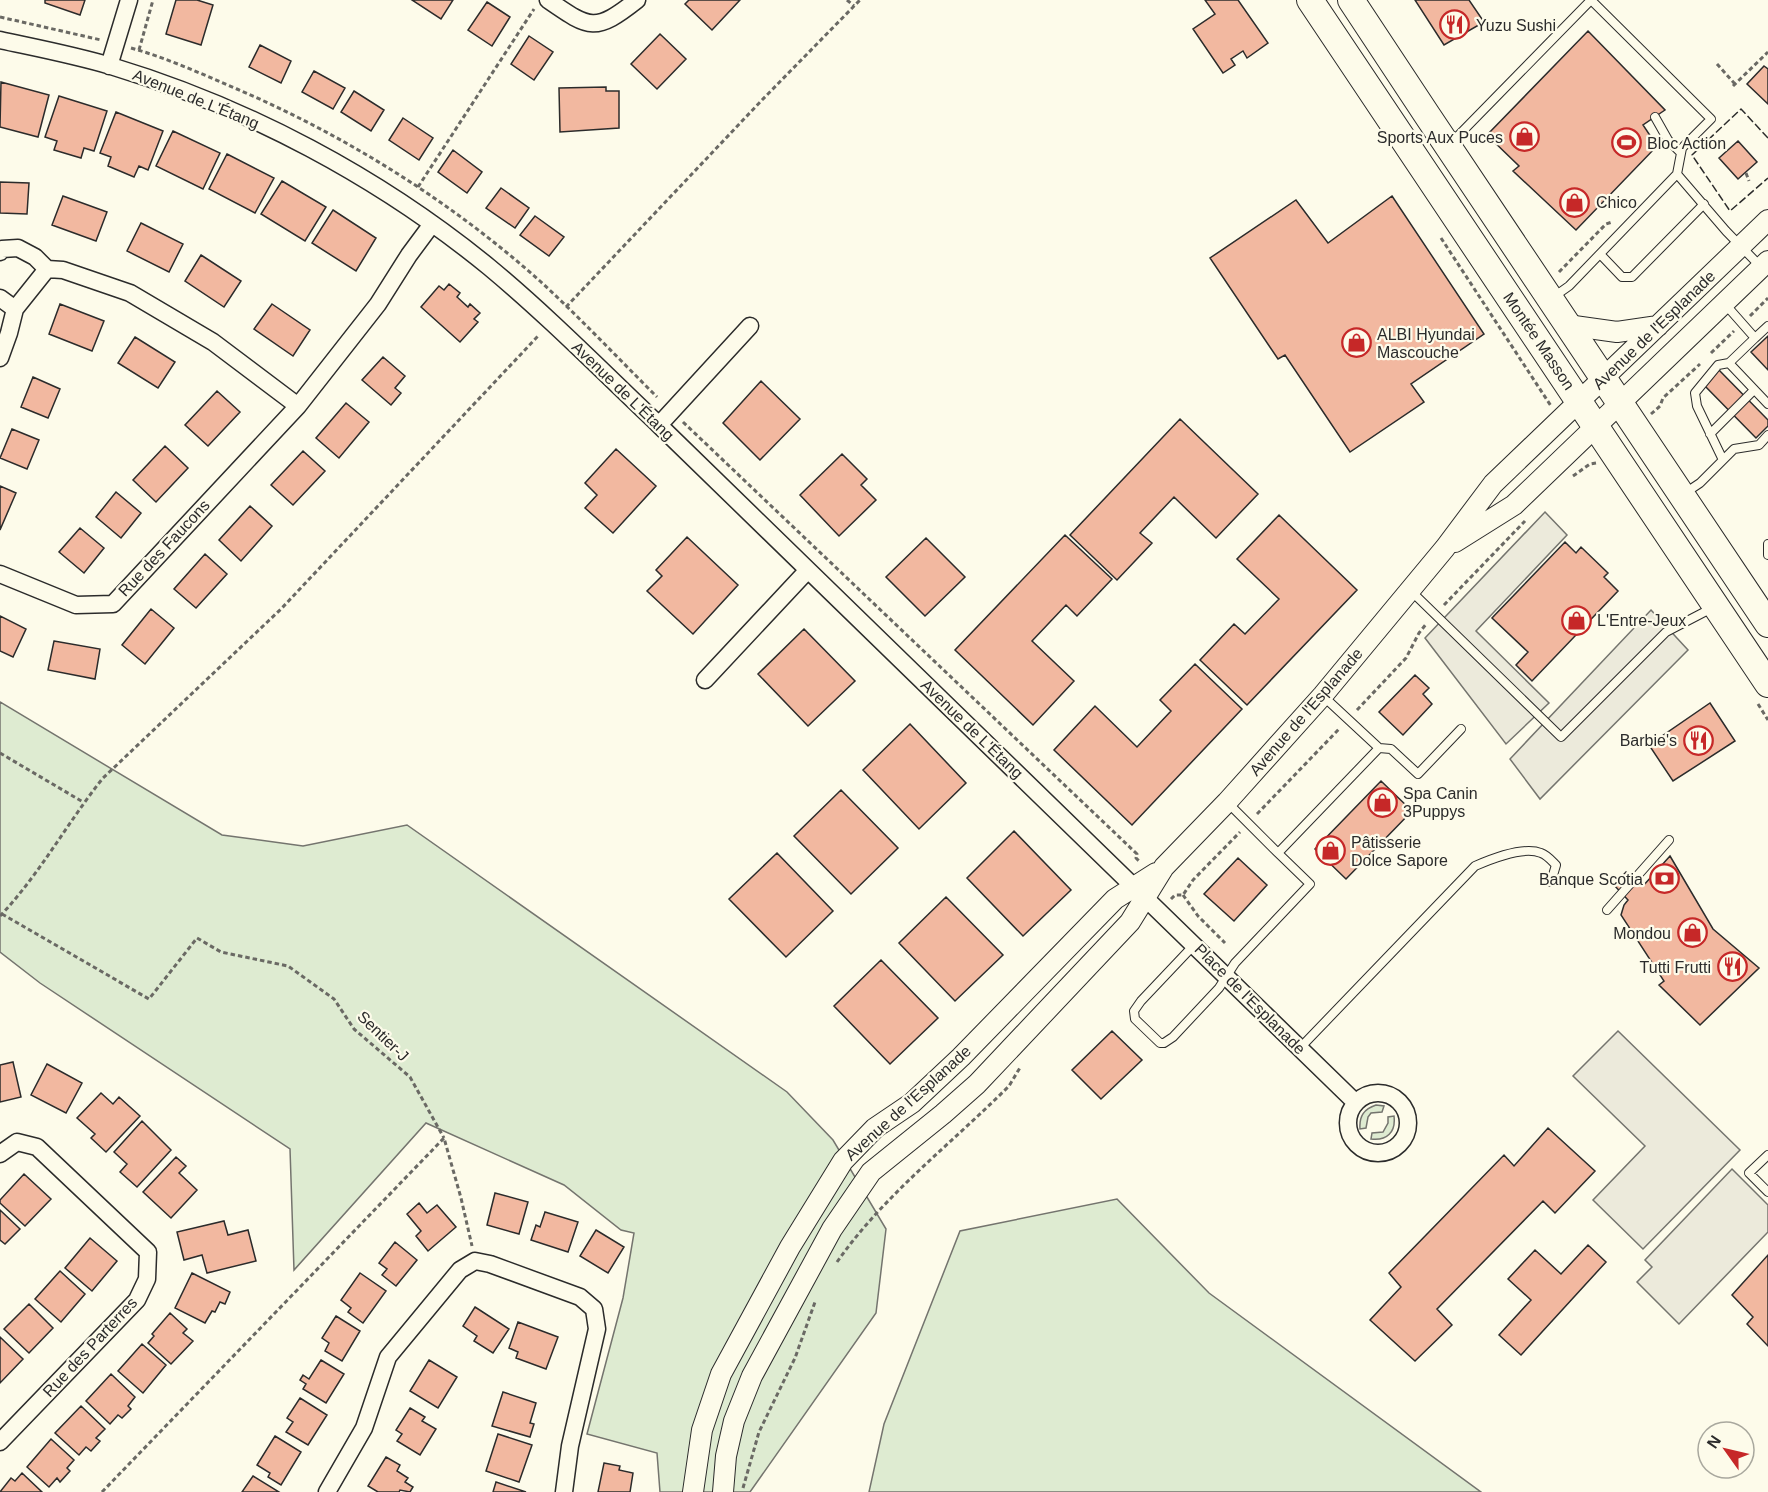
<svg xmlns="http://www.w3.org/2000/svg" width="1768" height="1492" font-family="Helvetica,sans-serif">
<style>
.green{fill:#deebd1;stroke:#74746e;stroke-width:1.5}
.parking{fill:#eceadb;stroke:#74746e;stroke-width:1.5}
.building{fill:#f2b8a0;stroke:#2b2b2b;stroke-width:1.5}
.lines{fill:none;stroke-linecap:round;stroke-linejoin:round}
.service-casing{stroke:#2b2b2b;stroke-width:10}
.minor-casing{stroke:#2b2b2b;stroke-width:19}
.tertiary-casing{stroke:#2b2b2b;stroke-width:22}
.primary-casing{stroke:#2b2b2b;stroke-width:28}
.path{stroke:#6a6964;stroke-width:3;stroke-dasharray:4.5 3;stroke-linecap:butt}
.service{stroke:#fdfbea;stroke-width:8}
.minor{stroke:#fdfbea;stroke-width:16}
.tertiary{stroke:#fdfbea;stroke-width:20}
.primary{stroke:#fdfbea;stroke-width:26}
.fence{stroke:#2b2b2b;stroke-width:1.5;stroke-dasharray:8 3;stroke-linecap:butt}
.labels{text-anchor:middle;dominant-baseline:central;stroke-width:4.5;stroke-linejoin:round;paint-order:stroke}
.poi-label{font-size:16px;fill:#2b2b2b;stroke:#fdfbea;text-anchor:start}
.street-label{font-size:16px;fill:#2b2b2b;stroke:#fdfbea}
</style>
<rect width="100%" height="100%" fill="#fdfbea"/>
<path class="green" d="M0,702L222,835L303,846L407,825L787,1092L833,1140L886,1229L876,1313L750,1492H660L657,1453L587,1434L623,1298L634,1233L621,1230L564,1185L426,1123L294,1270L290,1149L40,983L0,952Z
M1376,1105L1384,1106L1382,1112L1371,1113L1368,1117L1366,1128L1360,1129C1359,1116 1364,1109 1376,1105Z
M1394,1116C1396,1132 1387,1141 1371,1139L1372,1133L1383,1132L1388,1123V1117Z
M1117,1199L1209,1293L1481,1492H869L884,1424L960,1231Z"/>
<path class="parking" d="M1545,512L1567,535L1476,631L1549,703L1506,744L1425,638Z
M1651,610L1688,650L1540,799L1510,759Z
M1618,1031L1740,1150L1643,1249L1593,1200L1645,1146L1573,1076Z
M1732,1169L1768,1205V1232L1679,1324L1637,1282L1652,1267L1645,1260Z"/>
<path class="building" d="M45,0H85L80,15L45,3Z
M176,0H197L213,5L201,45L166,34Z
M412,0H453L441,19Z
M689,0H740L712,30L685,4Z
M1205,0H1238L1268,43L1247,58L1243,51L1231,59L1235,65L1223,73L1193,29L1215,14Z
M1415,0H1469L1484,22L1444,45Z
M487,2L510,17L492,46L468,30Z
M1588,31L1665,110L1643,125L1657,146L1576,230L1513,171L1519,166L1487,135Z
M660,34L686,59L657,89L631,64Z
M529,36L553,52L534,80L511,64Z
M260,45L291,61L281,83L249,67Z
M1764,66L1768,69V104L1747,84Z
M314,71L345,88L333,109L302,92Z
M1,82L49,95L38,137L0,127Z
M606,87V91H619V128L560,132L559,88Z
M354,91L384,110L371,131L341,112Z
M59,96L107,111L94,151L84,148L81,158L54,150L57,141L45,137Z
M116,112L163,131L148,170L139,166L134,177L108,166L111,157L100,153Z
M403,118L433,138L419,160L389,140Z
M173,131L220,153L203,189L156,166Z
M1738,141L1757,162L1738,179L1719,158Z
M453,150L482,172L467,193L438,172Z
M227,154L274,178L255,213L209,189Z
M282,181L326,207L305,241L261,214Z
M0,182L29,183L27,214L0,213Z
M501,188L529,208L515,228L486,208Z
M63,196L107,212L96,241L52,225Z
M1392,196L1484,334L1411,384L1424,402L1350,452L1285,355L1278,359L1210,258L1296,200L1328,243Z
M333,210L376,238L356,271L312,243Z
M535,216L564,237L549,256L520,235Z
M141,223L183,244L169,272L127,251Z
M201,255L241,281L224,307L185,281Z
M449,284L460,293L457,297L468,307L470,304L480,313L474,319L478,322L460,342L421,307L439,286L444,290Z
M60,304L104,321L92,351L49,334Z
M272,304L310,330L293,356L254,329Z
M1768,336V370L1751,352Z
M135,337L175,362L158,388L118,363Z
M383,357L405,376L395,388L401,393L391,405L362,380Z
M1718,369L1768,420V426L1756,438L1703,384Z
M33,377L60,389L48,418L21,407Z
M761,381L800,419L760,460L723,423Z
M217,391L240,412L208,446L185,425Z
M346,403L369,422L339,458L316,438Z
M1180,419L1258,494L1216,538L1174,497L1140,533L1152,543L1117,580L1070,535Z
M12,429L39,440L27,469L0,458Z
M165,446L188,468L156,502L133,480Z
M616,449L656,486L613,533L585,508L597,495L585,483Z
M303,451L325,471L293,505L271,485Z
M842,454L867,479L861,485L876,500L839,536L800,495Z
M0,486L16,493L0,530Z
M116,492L141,513L121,538L96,517Z
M250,506L272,526L241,561L219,540Z
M1279,515L1357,590L1247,705L1200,660L1234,624L1245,634L1279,599L1237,559Z
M80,528L104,548L84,573L59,552Z
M1065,535L1112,579L1077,616L1066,605L1032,641L1074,681L1033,725L955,650Z
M687,537L738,585L693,634L647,591L662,576L656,570Z
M926,538L965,577L925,616L886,577Z
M1565,542L1576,553L1581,547L1608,573L1604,577L1618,591L1532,681L1516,665L1528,652L1492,618Z
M205,554L227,574L196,608L174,589Z
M151,609L174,628L145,664L122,645Z
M0,616L26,629L13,657L0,651Z
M804,629L855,681L808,726L758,674Z
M54,641L100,649L95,679L48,670Z
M1195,664L1242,709L1132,825L1054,750L1095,706L1137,747L1171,711L1160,700Z
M1415,675L1429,688L1423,694L1432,704L1403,735L1379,712Z
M1710,703L1735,741L1673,781L1649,745Z
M910,724L966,783L919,829L863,770Z
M1381,781L1412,811L1346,879L1315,849Z
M841,790L898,848L851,894L794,836Z
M1014,831L1071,890L1023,936L967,878Z
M777,853L833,911L786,957L729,899Z
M1670,856L1713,929L1759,968L1700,1025L1659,985L1664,981L1621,915L1624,905L1628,900L1614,885L1626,872L1643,886Z
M1238,858L1267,885L1234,921L1204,894Z
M946,897L1003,955L955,1001L899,943Z
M881,960L938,1018L890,1064L834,1006Z
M1112,1031L1142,1060L1101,1099L1072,1070Z
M13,1062L21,1097L0,1102V1065Z
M47,1064L82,1083L66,1113L31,1095Z
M101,1093L113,1104L119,1097L140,1116L106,1152L91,1138L95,1134L77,1118Z
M142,1121L171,1150L137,1187L120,1172L127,1164L114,1152Z
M1548,1128L1595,1171L1555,1213L1543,1201L1437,1309L1452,1325L1415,1361L1370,1320L1401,1287L1389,1273L1504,1155L1514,1166Z
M176,1157L186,1166L179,1173L197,1190L171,1218L143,1192Z
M24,1174L51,1199L25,1226L0,1203V1200Z
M495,1193L528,1202L519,1234L487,1225Z
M419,1203L427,1213L437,1205L456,1227L428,1251L416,1236L421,1231L407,1214Z
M0,1210L20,1229L5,1244L0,1240Z
M545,1212L578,1222L568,1252L531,1240L536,1225L540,1227Z
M224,1221L228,1235L248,1230L256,1261L207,1273L202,1255L184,1260L177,1232Z
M596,1230L624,1247L608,1273L580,1256Z
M90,1238L117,1261L92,1291L65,1268Z
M395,1242L417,1260L396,1286L382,1275L387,1269L379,1263Z
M1588,1245L1606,1262L1521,1355L1499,1335L1531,1300L1508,1279L1535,1250L1561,1274Z
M1768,1255V1346L1747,1324L1753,1317L1732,1295Z
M60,1271L85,1294L61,1322L35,1299Z
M192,1273L230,1292L225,1304L220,1302L215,1312L212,1311L205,1323L175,1308Z
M360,1273L386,1291L363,1323L348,1312L351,1308L341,1300Z
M29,1304L53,1328L29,1353L4,1329Z
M475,1307L509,1329L493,1353L474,1341L477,1336L463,1326Z
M170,1313L187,1329L183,1333L193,1341L171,1364L148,1343L154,1336L152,1334Z
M336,1316L360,1331L342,1361L325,1351L329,1343L322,1338Z
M518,1322L558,1337L546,1369L516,1358L518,1352L509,1348Z
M0,1337L23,1359L0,1383Z
M142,1344L166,1365L143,1393L118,1371Z
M321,1360L344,1374L326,1403L303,1389L306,1384L300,1380L303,1375L309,1379Z
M429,1360L457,1377L438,1408L410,1391Z
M111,1374L135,1397L128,1406L131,1409L122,1418L118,1415L110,1424L86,1401Z
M503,1392L536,1403L530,1423L534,1424L530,1437L492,1426Z
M300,1398L327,1415L308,1445L286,1432L293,1422L287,1418Z
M81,1406L105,1429L96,1438L100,1441L91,1451L86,1447L79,1455L55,1433Z
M410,1408L425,1417L422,1421L436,1429L420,1455L397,1441L402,1434L396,1430Z
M498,1434L532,1445L519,1482L486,1471Z
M275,1436L301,1452L281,1485L268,1477L270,1473L257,1465Z
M51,1439L74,1460L67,1468L70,1471L60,1482L57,1478L49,1487L27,1467Z
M386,1457L400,1465L397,1471L408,1478L405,1482L413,1487L410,1492L400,1490L399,1492H378L368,1486Z
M604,1463L620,1466L619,1470L633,1473L630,1492H598Z
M22,1473L42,1492H0L11,1478L15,1481Z
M253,1476L279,1492H242Z
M496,1482L526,1492H493Z"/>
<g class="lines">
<defs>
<path id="service" d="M1655,117L1668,140L1680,152
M1451,143L1591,0L1711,119L1682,148L1677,174
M1600,254L1622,277H1632L1704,204
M1552,298L1569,286L1677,174L1726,231L1761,267
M1755,338L1768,326
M1729,363L1768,404
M1710,434L1754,390
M1723,460L1734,449L1759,445L1768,435
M1685,493L1700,483L1723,460L1697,406L1695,393L1718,365L1729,363L1755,338L1725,304
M1768,544V555
M1411,591L1561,737L1666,632L1714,607
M1379,748L1391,749L1418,774L1461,729
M1227,802L1278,853L1379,748L1323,696
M1607,910L1669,840
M1194,945L1141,1001L1134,1011L1135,1019L1160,1043H1164L1173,1037L1219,988L1235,963L1310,884L1278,853
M1300,1048L1475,866C1491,859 1524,846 1541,853C1547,855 1552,861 1556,865L1551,882
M1768,1155L1749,1173L1768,1192"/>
<path id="minor" d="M548,0C590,29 595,33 637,0
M0,40C37,48 74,55 111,66C247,107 379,177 489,267C548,316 603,372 659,425L1355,1102
M109,66L129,0
M0,252L2,249L18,248L35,257L47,269
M0,298L15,309
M0,358L9,333L15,309L47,269L63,270L130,293L213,342L298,406
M659,425L750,326
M0,574L76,605L113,604L298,406L378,304L409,255L432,224
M705,680L807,571
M1348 1123a30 30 0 1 1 60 0a30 30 0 1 1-60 0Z
M0,1154L17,1142L37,1147L148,1252L147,1279L137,1300L0,1442
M327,1492L364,1428L388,1357L460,1270L475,1261L490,1264L580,1297L594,1309L597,1329L570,1446L564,1492"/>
<path id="tertiary" d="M1567,325L1617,332L1658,326
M1455,542L1514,505L1768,261
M693,1492L702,1430L721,1374L790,1247L843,1161L875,1128L912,1103L961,1057L1115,899L1156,873
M723,1492L726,1456L734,1421L752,1376L832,1229L871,1172L943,1114L977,1084L1130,922L1164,867L1227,802L1323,695L1445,548L1493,484L1768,220"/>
<path id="primary" d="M1310,0L1768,684
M1351,0L1427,115L1768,624"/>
</defs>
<use href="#service" class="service-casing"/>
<use href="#minor" class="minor-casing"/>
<use href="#tertiary" class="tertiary-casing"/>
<use href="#primary" class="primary-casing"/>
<path class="path" d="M847,0L854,6
M0,17L101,40
M131,48C167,58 202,74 237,89C348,137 450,201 540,281C580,318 618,358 657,397
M139,50L153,0
M1717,64L1735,84
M1733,86L1768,52
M1746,173L1749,181
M418,187L534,9
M1441,238L1551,406
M1559,272L1606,224L1612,222
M566,307L762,100L860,0
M1750,316L1768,298
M1711,353L1734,331
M1651,414L1660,406L1663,398L1700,364
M683,422L1137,854L1136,858L1139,861
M1573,476L1590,464L1596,463
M1444,605L1525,521
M1758,704L1768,720
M1357,710L1406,658L1419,633L1427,623
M0,753L83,802
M1257,814L1340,728
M1183,895L1198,916L1225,943
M1171,899L1175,895H1183L1193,880L1240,832
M2,914L149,999L197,938L221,952L288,966L334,999L354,1029L410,1077L444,1138
M0,916C40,874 67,823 103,778L281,609L539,335
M837,1262C884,1195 951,1144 1009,1086L1021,1066
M743,1488L759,1432L795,1358L815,1302
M102,1492L444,1138L461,1198L472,1246"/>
<use href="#service" class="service"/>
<use href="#minor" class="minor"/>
<use href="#tertiary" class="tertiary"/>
<use href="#primary" class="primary"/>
<path class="fence" d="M1768,138L1741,109L1692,155L1730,211L1768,178"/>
</g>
<defs>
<symbol id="restaurant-ring" viewBox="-11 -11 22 22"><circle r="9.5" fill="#fdfbea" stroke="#c62828" stroke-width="1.5"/><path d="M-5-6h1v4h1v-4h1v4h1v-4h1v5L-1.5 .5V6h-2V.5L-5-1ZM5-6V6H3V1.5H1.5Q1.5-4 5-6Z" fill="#c62828"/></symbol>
<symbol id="shop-ring" viewBox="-11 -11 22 22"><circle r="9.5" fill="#fdfbea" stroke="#c62828" stroke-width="1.5"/><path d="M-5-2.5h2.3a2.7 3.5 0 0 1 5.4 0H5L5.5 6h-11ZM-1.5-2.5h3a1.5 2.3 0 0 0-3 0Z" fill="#c62828"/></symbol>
<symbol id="stadium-ring" viewBox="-11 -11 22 22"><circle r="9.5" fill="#fdfbea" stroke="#c62828" stroke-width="1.5"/><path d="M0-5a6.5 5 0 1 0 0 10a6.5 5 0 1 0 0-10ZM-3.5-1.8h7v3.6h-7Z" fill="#c62828"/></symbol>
<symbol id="bank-ring" viewBox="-11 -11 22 22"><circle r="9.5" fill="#fdfbea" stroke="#c62828" stroke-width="1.5"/><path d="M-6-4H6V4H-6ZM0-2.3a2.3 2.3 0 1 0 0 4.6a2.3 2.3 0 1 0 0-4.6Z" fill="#c62828"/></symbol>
</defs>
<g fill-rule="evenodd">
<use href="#restaurant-ring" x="1438" y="8" width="33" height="33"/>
<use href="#shop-ring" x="1508" y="120" width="33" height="33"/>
<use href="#stadium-ring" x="1610" y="126" width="33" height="33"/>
<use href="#shop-ring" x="1558" y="186" width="33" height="33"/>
<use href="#shop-ring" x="1340" y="326" width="33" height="33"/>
<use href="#shop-ring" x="1560" y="604" width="33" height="33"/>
<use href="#restaurant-ring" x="1682" y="724" width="33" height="33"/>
<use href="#shop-ring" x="1366" y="786" width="33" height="33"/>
<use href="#shop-ring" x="1314" y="834" width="33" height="33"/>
<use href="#bank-ring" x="1648" y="862" width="33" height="33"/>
<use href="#shop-ring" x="1676" y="916" width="33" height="33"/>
<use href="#restaurant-ring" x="1716" y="950" width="33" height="33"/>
</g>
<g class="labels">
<g class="poi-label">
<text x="1476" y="25">Yuzu Sushi</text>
<text x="1503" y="137" text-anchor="end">Sports Aux Puces</text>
<text x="1647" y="143">Bloc Action</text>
<text x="1596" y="202">Chico</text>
<text x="1377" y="334">ALBI Hyundai<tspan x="1377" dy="18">Mascouche</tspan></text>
<text x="1597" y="620">L'Entre-Jeux</text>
<text x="1677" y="740" text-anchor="end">Barbie's</text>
<text x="1403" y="793">Spa Canin<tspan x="1403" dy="18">3Puppys</tspan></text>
<text x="1351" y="842">Pâtisserie<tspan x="1351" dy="18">Dolce Sapore</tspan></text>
<text x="1643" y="879" text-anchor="end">Banque Scotia</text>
<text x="1671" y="933" text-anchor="end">Mondou</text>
<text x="1711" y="967" text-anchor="end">Tutti Frutti</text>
</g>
<g class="street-label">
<text transform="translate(196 99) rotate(22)">Avenue de L'Étang</text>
<text transform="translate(1654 330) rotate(-44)">Avenue de l'Esplanade</text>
<text transform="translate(1539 341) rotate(56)">Montée Masson</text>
<text transform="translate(623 391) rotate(44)">Avenue de L'Étang</text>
<text transform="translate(164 548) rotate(-47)">Rue des Faucons</text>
<text transform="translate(1306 712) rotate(-49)">Avenue de l'Esplanade</text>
<text transform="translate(972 729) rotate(44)">Avenue de L'Étang</text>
<text transform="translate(1250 999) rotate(45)">Place de l'Esplanade</text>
<text transform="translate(383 1036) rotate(44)">Sentier-J</text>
<text transform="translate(908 1103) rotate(-42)">Avenue de l'Esplanade</text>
<text transform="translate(90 1347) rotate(-47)">Rue des Parterres</text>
</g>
</g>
<g transform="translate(1726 1450) rotate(304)"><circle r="28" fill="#fdfbea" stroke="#a9a89e" stroke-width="1.5"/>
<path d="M0-4.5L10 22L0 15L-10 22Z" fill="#c62828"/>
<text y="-9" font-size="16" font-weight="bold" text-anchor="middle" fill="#2b2b2b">N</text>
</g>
</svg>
